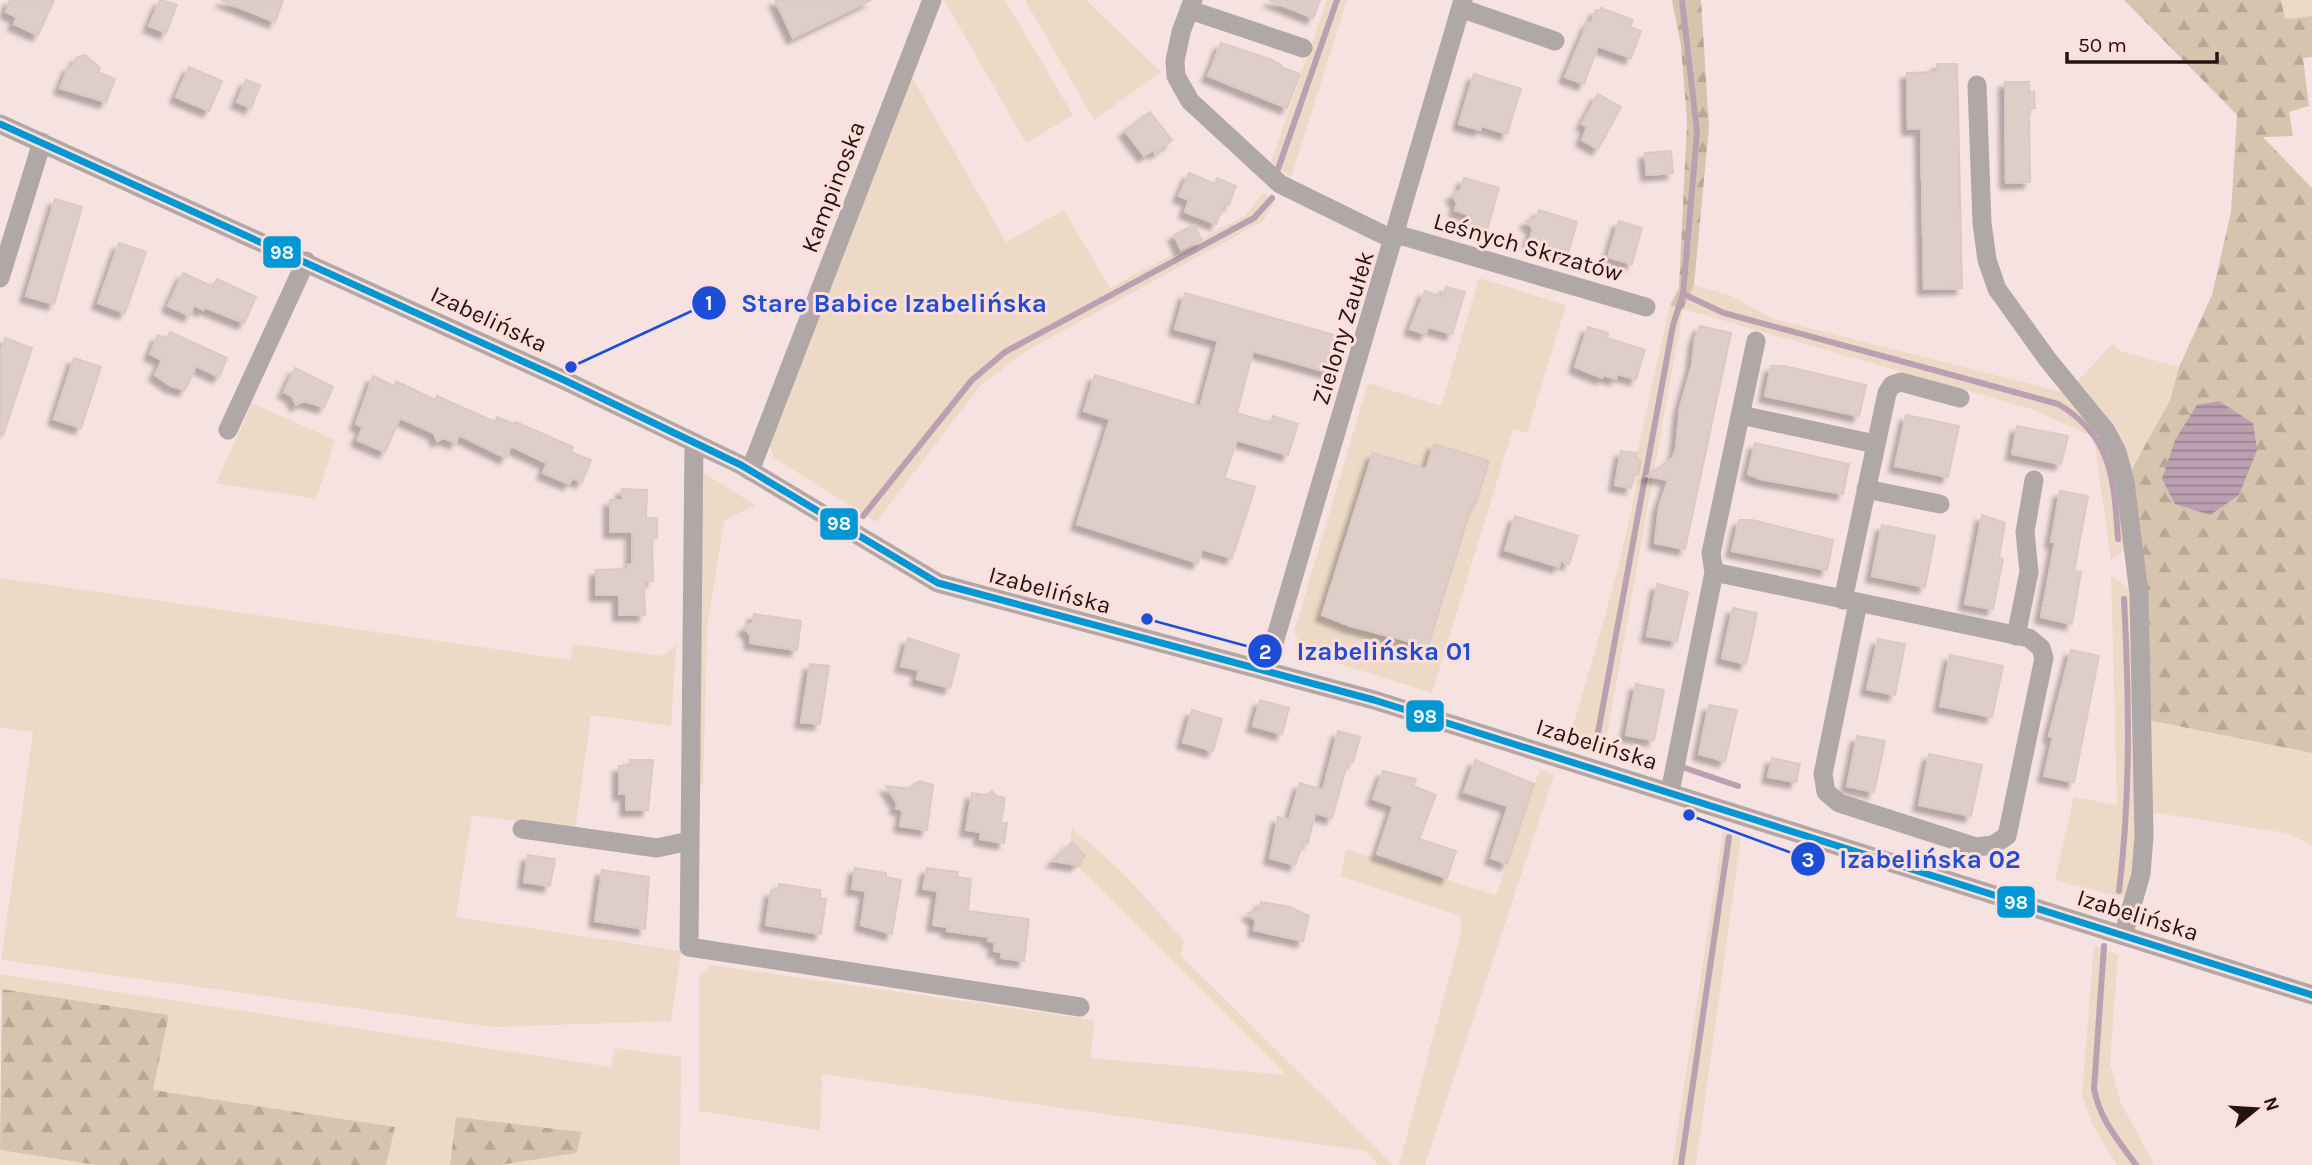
<svg xmlns="http://www.w3.org/2000/svg" width="2312" height="1165" font-family="Karla,sans-serif">
<style>
.green{fill:#ecd9c6}
.forest{fill:url(#forest-firs)}
.water{fill:url(#water-rules)}
.lines{fill:none;stroke-linecap:round;stroke-linejoin:round}
.stream{stroke:#bca0b2;stroke-width:6}
.building{fill:#dfcec8;stroke:#d9cac6;stroke-width:2;filter:url(#shadow)}
.minor{stroke:#b0a7a7;stroke-width:19}
.bus-1-casing{stroke:#ffddd8;stroke-width:12}
.bus-1{stroke:#0098d4;stroke-width:7}
.labels{text-anchor:middle;dominant-baseline:central;stroke-width:6;stroke-linejoin:round;paint-order:stroke}
.street-label{font-size:24px;fill:#221412;stroke:#ffddd8}
.leader{fill:none;stroke:#1d4ed8;stroke-width:2.5}
.callout-dot{fill:#1d4ed8;stroke:#ffddd8;stroke-width:2.5}
.mark-label{font-size:21px;text-anchor:middle;font-weight:bold;fill:#fff}
.callout-label{font-size:26px;text-anchor:middle;font-weight:bold;fill:#1d4ed8;stroke:#ffddd8;stroke-width:6;stroke-linejoin:round;paint-order:stroke}
.line-badge{stroke:#ffddd8;stroke-width:2.5}
.badge-label{font-size:19px;text-anchor:middle;font-weight:bold;fill:#fff}
</style>
<defs>
<pattern id="forest-firs" width="22" height="20" patternUnits="userSpaceOnUse" patternTransform="scale(1.75)"><rect width="22" height="20" fill="#d6c4ae"/><path d="M5 1l3.5 6h-7zM16 11l3.5 6h-7z" fill="#b7a895"/></pattern>
<pattern id="water-rules" width="6" height="5" patternUnits="userSpaceOnUse" patternTransform="scale(1.75)"><rect width="6" height="5" fill="#bca0b2"/><path d="M0 2.5h6" fill="none" stroke="#98818f"/></pattern>
<filter id="shadow"><feDropShadow dx="-6" dy="6" stdDeviation="2" flood-color="#0004"/></filter>
</defs>
<rect width="100%" height="100%" fill="#f6e3e1"/>
<path class="green" d="M944,0H1005L1073,115L1026,143Z
M1025,0H1086L1161,72L1094,120Z
M1327,0H1347L1291,178L1271,162Z
M2281,0H2312V16L2284,19Z
M911,76L1006,242L1064,210L1110,288L1246,215L1263,193L1275,201L1263,221L1026,351L980,386L876,522L773,457L768,439Z
M1479,278L1566,305L1527,433L1513,429L1432,693L1305,653L1294,632L1368,383L1441,406Z
M1694,285L1731,296L1774,319L2066,393L2079,404L2118,466L2127,548L2111,560L2094,437L2031,409L1683,309L1605,746L1570,735C1597,645 1625,554 1641,460L1636,459L1637,453L1670,305L1683,308Z
M2112,344L2121,351L2179,367L2170,400L2131,471L2075,384Z
M252,403L335,440L316,499L216,483Z
M704,473L755,505L724,521L707,629L703,785L695,783Z
M2111,575L2130,589L2136,856L2124,898L2055,880L2074,797L2117,805Z
M0,578L570,660L573,644L662,656L676,645L671,726L591,715L575,830L472,815L456,917L681,951L671,1021L493,1027L1,960L33,732L0,728Z
M2148,720L2312,753V845L2286,833L2151,812Z
M1540,769L1554,775L1425,1165H1399L1462,929L1460,916L1340,876L1346,849L1496,895Z
M1072,829C1115,861 1149,901 1184,941L1180,955L1393,1165H1379L1365,1151L822,1074L820,1130L699,1111V975L712,965L1095,1020L1090,1058L1286,1075L1076,865L1085,856L1070,841Z
M1723,832L1741,838L1696,1165H1672Z
M2094,945L2118,955L2110,1063L2120,1101L2154,1165H2117L2093,1126L2082,1095Z
M0,974L611,1067L615,1048L681,1057L680,1165H500L577,1153L456,1118L450,1165H386L394,1127L153,1090L169,1015L2,989L0,1000Z
M0,1150L96,1165H0Z"/>
<path class="forest" d="M1672,0H1701L1709,127L1694,285L1683,309L1670,305L1679,288L1687,121L1681,46Z
M2124,0H2281L2285,19L2312,16V57L2303,58L2309,106L2289,112L2293,136L2263,137L2312,188V753L2148,720L2131,471L2170,400L2179,367L2212,295L2231,212L2237,115Z
M2,989L169,1015L153,1090L395,1127L386,1165H96L0,1150Z
M456,1117L581,1132L577,1153L500,1165H450Z"/>
<path class="water" d="M2219,401L2253,423L2257,450L2239,495L2210,515L2175,504L2162,479L2175,440L2197,405Z"/>
<g class="lines">
<path class="stream" d="M1278,169L1337,0
M1683,294L1724,313L2058,404C2113,436 2114,482 2118,539
M863,516L972,380L1005,352L1254,218L1272,198
M1597,738L1673,325L1683,294L1697,132L1682,0
M1685,768L1738,786
M2119,891C2131,793 2129,697 2124,599
M2104,946L2094,1089C2100,1120 2118,1140 2136,1165
M1681,1165L1729,837"/>
</g>
<path class="building" d="M10,0H54L38,35L14,24L17,17L6,12Z
M160,0L177,5L166,33L149,26Z
M221,0H283L275,22Z
M775,0H871L793,38Z
M1269,0H1320L1313,18Z
M1601,8L1633,20L1630,27L1641,31L1631,58L1598,46L1584,84L1565,77L1588,22L1591,23L1596,10L1600,11Z
M1221,43L1272,60L1281,65L1280,67L1300,74L1287,108L1208,76Z
M85,55L100,68L98,72L115,79L106,102L60,88L69,66L72,67L77,57Z
M1937,64H1957L1962,288L1924,289L1921,129H1908L1907,73L1937,72Z
M189,67L222,81L209,111L176,97Z
M1474,74L1521,89L1507,134L1482,126L1480,130L1459,124Z
M246,80L260,85L251,108L237,102Z
M2005,82H2029V92H2034L2035,108H2029L2030,182L2006,183Z
M1598,94L1621,107L1598,149L1582,140L1587,127L1582,124Z
M1150,112L1172,140L1155,153L1153,150L1144,156L1125,131Z
M1671,151L1673,173L1647,175L1645,153Z
M1189,173L1215,184L1217,178L1236,186L1229,205L1224,203L1216,224L1185,212L1189,200L1179,196Z
M1464,178L1499,188L1487,230L1469,224L1472,216L1455,210L1457,203L1452,195L1460,191Z
M55,199L82,207L54,304L26,296Z
M1539,210L1577,222L1568,253L1529,242L1533,229L1526,221L1536,218Z
M1619,221L1642,228L1632,264L1608,257Z
M1194,225L1202,240L1181,250L1174,235Z
M119,243L146,252L125,313L98,303Z
M183,273L213,287L217,279L256,297L244,323L204,307L203,310L194,305L190,316L168,306Z
M1446,287L1465,292L1452,334L1428,327L1426,334L1410,329L1425,291L1443,297Z
M1185,293L1344,338L1334,374L1253,351L1237,413L1271,423L1273,416L1298,424L1288,455L1237,440L1224,478L1255,487L1247,513L1232,558L1202,549L1198,563L1077,524L1110,419L1084,411L1095,375L1200,407L1218,341L1175,329Z
M1700,326L1731,333L1685,549L1655,543L1659,507L1668,480L1647,476L1673,458L1676,448L1680,408L1692,365L1695,339Z
M1588,327L1608,333L1607,338L1645,350L1636,379L1617,374L1616,379L1603,375L1602,378L1575,367Z
M170,332L227,358L219,377L196,366L185,390L171,386L155,375L162,360L150,354L158,335L167,339Z
M5,338L32,348L3,435H0V354Z
M74,358L101,367L81,428L54,419Z
M1771,366H1784L1866,385L1859,416L1765,396Z
M295,368L333,387L324,407L304,401L296,405L292,396L284,392Z
M373,376L394,386L396,381L435,400L437,396L495,422L497,417L514,424L516,422L573,447L571,452L591,460L582,482L573,478L569,484L543,473L547,463L511,446L506,458L459,435L456,443L444,438L437,441L434,433L400,418L385,452L357,440L363,427L356,424Z
M1906,415L1959,426L1948,477L1895,466Z
M2017,426L2068,436L2061,464L2012,454Z
M1755,443L1849,464L1843,494L1760,479L1748,474Z
M1434,444L1489,461L1475,505L1472,504L1428,646L1350,626L1322,615L1373,453L1426,469Z
M1621,451L1637,453L1636,459L1641,460L1638,475L1634,474L1631,488L1615,485Z
M622,489L647,490L646,518H657V538H652L653,581H644L645,615H619V595H596V570L627,569V565L632,564V532H610V500H622Z
M2060,491L2088,496L2074,571L2081,572L2072,624L2041,617L2055,542H2051Z
M1982,515L2005,523L1999,558L2003,559L1993,609L1965,604Z
M1515,516L1578,536L1569,564L1560,561L1559,567L1505,550Z
M1739,520H1752L1833,540L1827,570L1732,551Z
M1882,525L1935,536L1925,587L1872,576Z
M1657,584L1688,592L1677,641L1647,636Z
M1733,608L1757,613L1746,664L1722,658Z
M754,614L801,621L797,650L750,643L751,636L744,628L753,622Z
M908,638L959,655L950,688L917,679L919,670L901,666Z
M1878,639L1905,644L1895,695L1867,689Z
M2071,650L2099,656L2074,782L2044,776L2053,737L2049,736Z
M1950,655L2003,666L1992,717L1940,706Z
M810,664L829,666L820,724L801,722Z
M1636,684L1664,690L1654,740L1626,735Z
M1260,700L1289,708L1282,734L1253,726Z
M1709,705L1737,710L1725,761L1699,754Z
M1192,710L1222,719L1213,751L1183,742Z
M1338,731L1360,737L1353,762L1348,761L1332,818L1315,813L1308,843L1303,842L1295,865L1270,858L1278,817L1289,820L1300,783L1323,790Z
M1857,736L1885,741L1874,792L1847,786Z
M1929,754L1982,765L1971,816L1919,805Z
M1772,758L1800,764L1796,782L1768,777Z
M630,760H653L648,810H626V794H619V766H630Z
M1475,760L1534,784L1507,864L1491,858L1508,806L1464,792Z
M1383,771L1416,779L1413,786L1436,795L1419,839L1456,851L1447,878L1377,854L1393,806L1373,799Z
M920,781L933,785L927,830L900,826L903,810L896,808L897,803L886,786L912,789V785Z
M992,791L996,796L1005,798L1001,823H1007L1004,843L980,839L981,832L966,830L972,793L987,795Z
M1072,842L1085,856L1076,865L1053,861Z
M528,855L555,859L550,886L524,882Z
M855,868L886,873V877L901,880L892,934L861,925L866,891L852,889Z
M927,868L958,872L957,877L971,879L968,911L1029,919L1024,961L1001,958L1002,952L994,951L995,942L988,941L989,937L947,931L948,927L933,925L938,891L923,889Z
M602,870L649,877L645,929L595,921Z
M779,884L820,890V898L826,899L821,934L766,925L771,891L778,892Z
M1261,902L1290,907L1309,916L1303,941L1254,930L1256,921L1248,913L1259,910Z"/>
<g class="lines">
<path class="minor" d="M1193,0L1181,32L1175,61L1176,76L1190,101L1280,184L1394,240
M1463,9L1555,41
M1190,10L1303,48
M1977,85L1982,223L1987,260L1997,289L2048,360L2106,431L2117,452L2125,482L2139,594L2144,836L2141,874L2123,936
M0,124L564,380L741,465L938,583L1374,700L2312,995
M1396,234L1646,307
M0,278L42,142
M1741,415L1875,444
M228,430L306,261
M694,444L689,947L1080,1007
M750,471L932,0
M1866,489L1940,504
M1714,572L2029,638L2041,648L2044,658L2007,836L1993,845L1976,847L1839,803L1826,792L1823,774L1858,603
M1843,600L1887,393L1892,385L1901,382L1960,398
M2016,636L2029,572L2025,532L2034,480
M1266,670L1463,0
M1670,792L1714,572L1711,553L1756,341
M522,829L657,848L689,841"/>
<defs>
<path id="bus-1" d="M0,124L564,380L741,465L938,583L1374,700L2312,995"/>
</defs>
<use href="#bus-1" class="bus-1-casing"/>
<use href="#bus-1" class="bus-1"/>
</g>
<g class="labels">
<g class="street-label">
<text transform="translate(833 187) rotate(-69)">Kampinoska</text>
<text transform="translate(1528 247) rotate(16)">Leśnych Skrzatów</text>
<text transform="translate(489 319) rotate(25)">Izabelińska</text>
<text transform="translate(1343 328) rotate(-73)">Zielony Zaułek</text>
<text transform="translate(1050 590) rotate(15)">Izabelińska</text>
<text transform="translate(1597 744) rotate(17)">Izabelińska</text>
<text transform="translate(2138 915) rotate(17)">Izabelińska</text>
</g>
</g>
<path class="leader" d="M571 367L709 303M1147 619L1265 651M1689 815L1808 859"/>
<g class="callout-dot">
<circle cx="571" cy="367" r="7"/>
<circle cx="1147" cy="619" r="7"/>
<circle cx="1689" cy="815" r="7"/>
<circle cx="709" cy="303" r="18"/>
<circle cx="1265" cy="651" r="18"/>
<circle cx="1808" cy="859" r="18"/>
</g>
<g class="mark-label">
<text x="709" y="310">1</text>
<text x="1265" y="659">2</text>
<text x="1808" y="867">3</text>
</g>
<g class="callout-label">
<text x="894" y="312">Stare Babice Izabelińska</text>
<text x="1384" y="660">Izabelińska 01</text>
<text x="1930" y="868">Izabelińska 02</text>
</g>
<g class="line-badge">
<rect x="262" y="235" width="40" height="34" rx="7" fill="#0098d4"/>
<rect x="819" y="507" width="40" height="34" rx="7" fill="#0098d4"/>
<rect x="1405" y="699" width="40" height="34" rx="7" fill="#0098d4"/>
<rect x="1996" y="885" width="40" height="34" rx="7" fill="#0098d4"/>
</g>
<g class="badge-label">
<text x="282" y="259">98</text>
<text x="839" y="530">98</text>
<text x="1425" y="723">98</text>
<text x="2016" y="909">98</text>
</g>
<g transform="translate(2256 1109) rotate(72)" stroke="#ffddd8" stroke-width="5" paint-order="stroke">
<path d="M0-5L12 26L0 18L-12 26Z" fill="#221412"/>
<text y="-10" font-size="19" font-weight="bold" text-anchor="middle" fill="#221412">N</text>
</g>
<path d="M2067 52v10h150v-10" fill="none" stroke="#221412" stroke-width="3.5"/>
<text x="2078" y="52" font-size="21" fill="#221412" stroke="#ffddd8" stroke-width="5" paint-order="stroke">50 m</text>
</svg>
